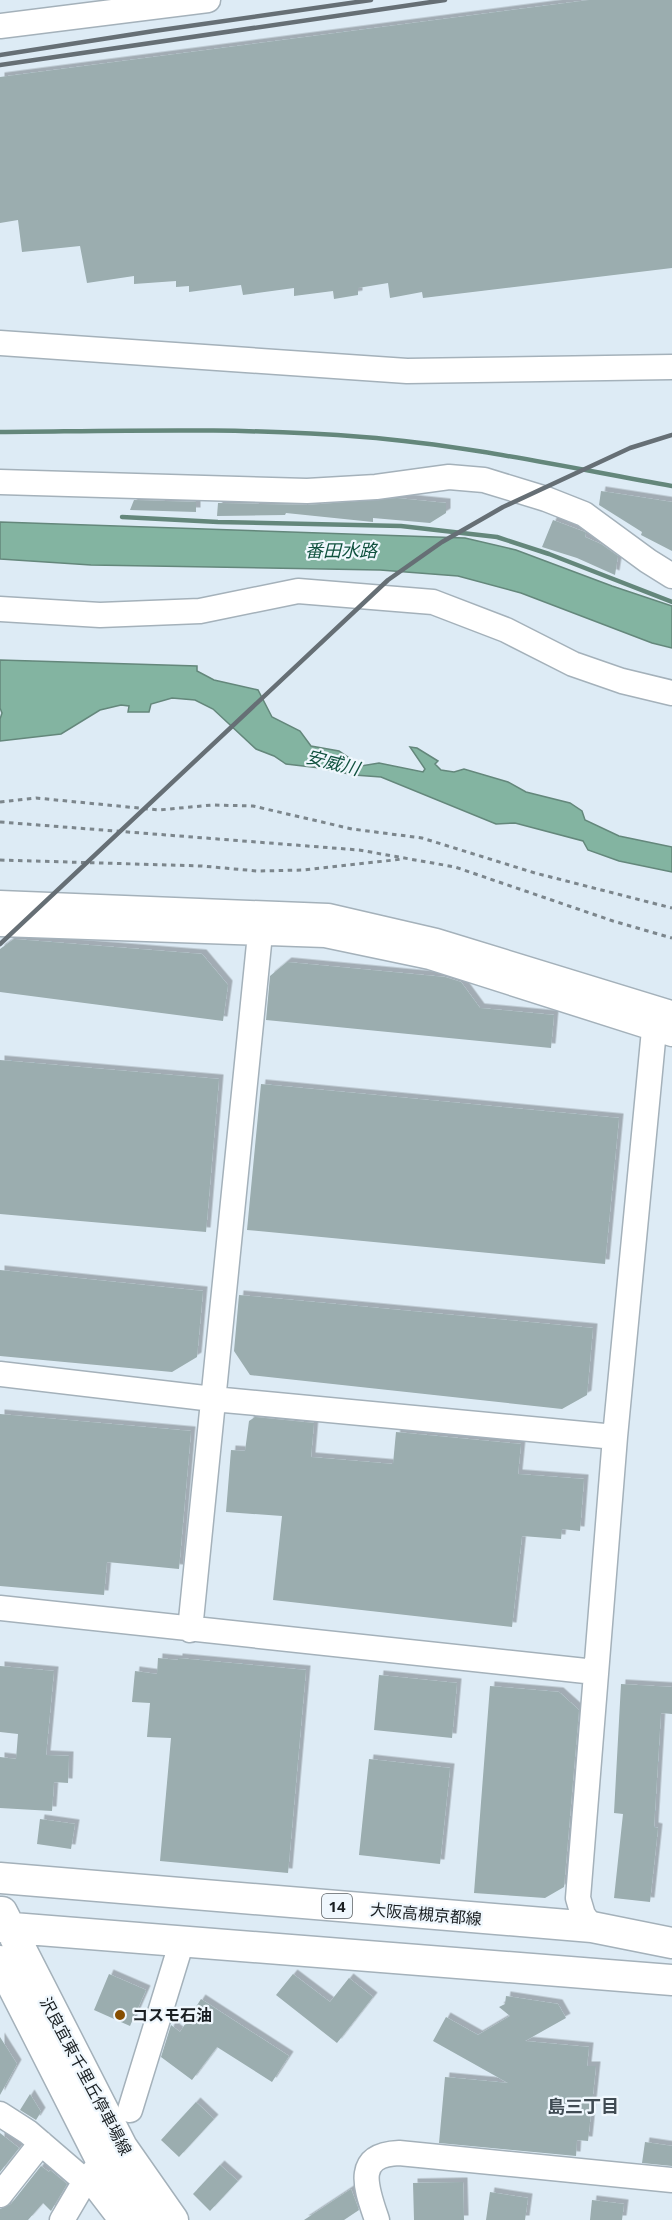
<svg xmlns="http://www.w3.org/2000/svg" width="672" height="2220" font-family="'Open Sans','Noto Sans JP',sans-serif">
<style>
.water{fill:#83b4a1;stroke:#64877b;stroke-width:1.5}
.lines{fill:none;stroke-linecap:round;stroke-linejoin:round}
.stream{stroke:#64877b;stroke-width:4.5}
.building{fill:#9badaf;filter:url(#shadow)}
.minor-casing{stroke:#a4b1ba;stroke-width:27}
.major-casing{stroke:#a4b1ba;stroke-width:33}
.path{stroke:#7c868c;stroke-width:3;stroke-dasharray:4.5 4.5;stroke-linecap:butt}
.minor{stroke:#fff;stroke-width:24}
.major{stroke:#fff;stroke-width:30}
.rail{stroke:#666f75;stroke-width:4.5}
.poi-dot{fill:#864e00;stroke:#eff7fd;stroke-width:2}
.labels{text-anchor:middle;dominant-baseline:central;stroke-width:4.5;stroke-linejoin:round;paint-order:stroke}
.shield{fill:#eff7fd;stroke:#5a6064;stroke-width:1.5}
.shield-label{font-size:15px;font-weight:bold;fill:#1a1f22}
.street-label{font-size:16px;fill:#1a1f22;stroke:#eff7fd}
.poi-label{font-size:16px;font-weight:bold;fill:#1a1f22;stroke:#eff7fd;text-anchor:start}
.water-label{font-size:18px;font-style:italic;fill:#11523f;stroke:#eff7fd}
.neighbourhood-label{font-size:18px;font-weight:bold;fill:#404b53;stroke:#eff7fd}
</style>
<defs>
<filter id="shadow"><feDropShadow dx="4.5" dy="-4.5" stdDeviation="0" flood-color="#0004"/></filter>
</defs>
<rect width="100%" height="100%" fill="#ddebf5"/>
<path class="water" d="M0,522L465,538L516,550L612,586L672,606V648L652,643L521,593L458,576L380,570L91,565L0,559Z
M0,660L197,666V671L214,680L258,690L272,717L300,731L311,746L339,751L361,766L379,763L423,772L425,769L410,747L417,748L438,761L435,764L441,770L454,772L464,769L508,782L526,792L570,803L582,811L585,820L619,836L672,847V872L619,861L588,850L583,841L515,823L496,824L381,777L354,775L320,768L286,764L274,756L256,749L213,709L195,700L172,698L151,704L149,712H128L129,706L121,705L100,710L61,734L0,741V719L2,713L0,708Z"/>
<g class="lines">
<path class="stream" d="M0,432C121,431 242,427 363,437C466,445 570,468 672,486
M122,517L218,522L401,526L497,537L549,554L672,602"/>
</g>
<path class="building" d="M589,0H672V268L423,298L422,292L390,298L388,283L358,288V295L334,299L333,291L294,296V288L243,295L241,285L189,292V286L176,287V281L134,284V276L87,283L80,246L22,252L18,220L0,223V77Z
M601,491L672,502V551L641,535L642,532L599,505Z
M397,498L446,503V513L430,523L373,518V522L286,513L285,515L217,516L218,503L308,505Z
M134,500L196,502V512L130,510Z
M553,520L585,532L586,533L585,537L601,544L618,556L615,575L577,558L542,547Z
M14,939L202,954L228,985L223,1021L0,992V949Z
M287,962L445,977L461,982L480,1008L554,1015L551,1048L266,1020L270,976Z
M0,1060L219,1079L206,1232L0,1214Z
M261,1084L619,1118L605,1264L247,1230Z
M0,1270L203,1291L197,1357L172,1372L0,1356Z
M239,1295L593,1328L587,1395L562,1409L250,1375L234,1351Z
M0,1414L191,1431L179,1569L107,1562L104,1595L0,1586Z
M255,1417L314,1423L311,1457L393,1464L396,1432L521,1444L518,1474L584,1479L580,1531L562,1529L561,1539L522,1536L512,1627L273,1600L282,1516L226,1512L231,1450L245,1451L249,1421Z
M158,1658L178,1660V1658L306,1670L288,1873L160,1861L171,1738L147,1737L150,1703L132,1702L135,1671L157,1674Z
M0,1666L54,1671L46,1755L69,1756L68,1783L54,1782L52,1811L0,1808V1757L16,1759L18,1734L0,1732Z
M379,1675L457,1683L452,1738L374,1730Z
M621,1684L672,1687V1714L661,1713L654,1827L658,1828L650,1902L614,1898L623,1814L614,1813Z
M490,1686L559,1692L579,1710L564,1887L545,1898L474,1893Z
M369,1759L450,1768L440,1864L359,1855Z
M40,1819L75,1824L71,1849L37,1844Z
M109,1974L146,1990L130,2026L94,2010Z
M293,1974L330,2002L349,1978L373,1997L337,2043L276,1995Z
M506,1996L558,2004L566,2018L525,2041L589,2047L587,2066H596L588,2141L577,2140L576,2156L439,2143L445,2077L508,2083L433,2041L446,2017L478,2035L510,2016L499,2007L505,2004Z
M201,1999L289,2056L272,2082L217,2047L192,2080L161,2057L171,2025L180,2032Z
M0,2037L17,2064L0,2095Z
M30,2094L41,2112L36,2120L20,2110Z
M196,2102L214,2119L179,2157L161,2140Z
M0,2133L19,2148L0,2172Z
M645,2142L672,2146V2166L642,2163Z
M220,2165L238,2181L210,2211L193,2194Z
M41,2166L49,2172L50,2170L67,2184L51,2211L43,2203L28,2220H0V2209L11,2204Z
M463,2182L464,2220H414L413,2183Z
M351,2189L359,2210L344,2220H304Z
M490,2192L528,2198L525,2220H486Z
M592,2200L624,2204L622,2220H590Z"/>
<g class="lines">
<defs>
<path id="minor" d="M0,26L208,0
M0,343L407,371L672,367
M0,482L307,491L376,487L449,477L484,480L546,499L584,514L648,561L672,576
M0,609L100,615L200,611L298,591L433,602L506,630L573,664L622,681L672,693
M0,903L328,916L436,941L671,1013
M0,924L325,935L430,957L672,1034
M0,1374L213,1399L615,1437
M0,1608L595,1672
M190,1630L262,914
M592,1927L583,1915L578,1898L615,1437L656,1009
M130,2110L182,1941
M0,2114L28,2132L85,2181
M88,2177L121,2220
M0,2195L41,2143
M62,2220L85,2181L95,2170
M377,2220C367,2190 352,2155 399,2153L672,2180"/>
<path id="major" d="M0,1878L592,1927L672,1943
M2,1912L122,2147L173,2220
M0,1927L672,1980
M0,1961L102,2162L143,2220"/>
</defs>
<use href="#minor" class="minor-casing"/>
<use href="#major" class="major-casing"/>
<path class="path" d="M0,802L36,798L159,810L212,805L253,806L352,829L422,838L535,873L672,908
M0,822L359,850L455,867L613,921L672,938
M0,860L202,866L257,871L304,870L403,859"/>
<use href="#minor" class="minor"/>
<use href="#major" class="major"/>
<path class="rail" d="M0,55L154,31L371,0
M0,65L445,0
M0,944L388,580L442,542L503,507L630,448L672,435"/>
</g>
<circle class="poi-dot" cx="120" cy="2015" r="6"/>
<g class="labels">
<rect class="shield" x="322" y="1894" width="30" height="24" rx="4.5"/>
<g class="shield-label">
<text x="337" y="1906">14</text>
</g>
<g class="street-label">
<text transform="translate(426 1914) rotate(5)">大阪高槻京都線</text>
<text transform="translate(86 2076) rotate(62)">沢良宜東千里丘停車場線</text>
</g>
<g class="poi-label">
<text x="132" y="2015">コスモ石油</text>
</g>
<g class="water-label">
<text x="341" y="550">番田水路</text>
<text transform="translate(333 762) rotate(14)">安威川</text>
</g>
<g class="neighbourhood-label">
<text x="583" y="2106">島三丁目</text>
</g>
</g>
</svg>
